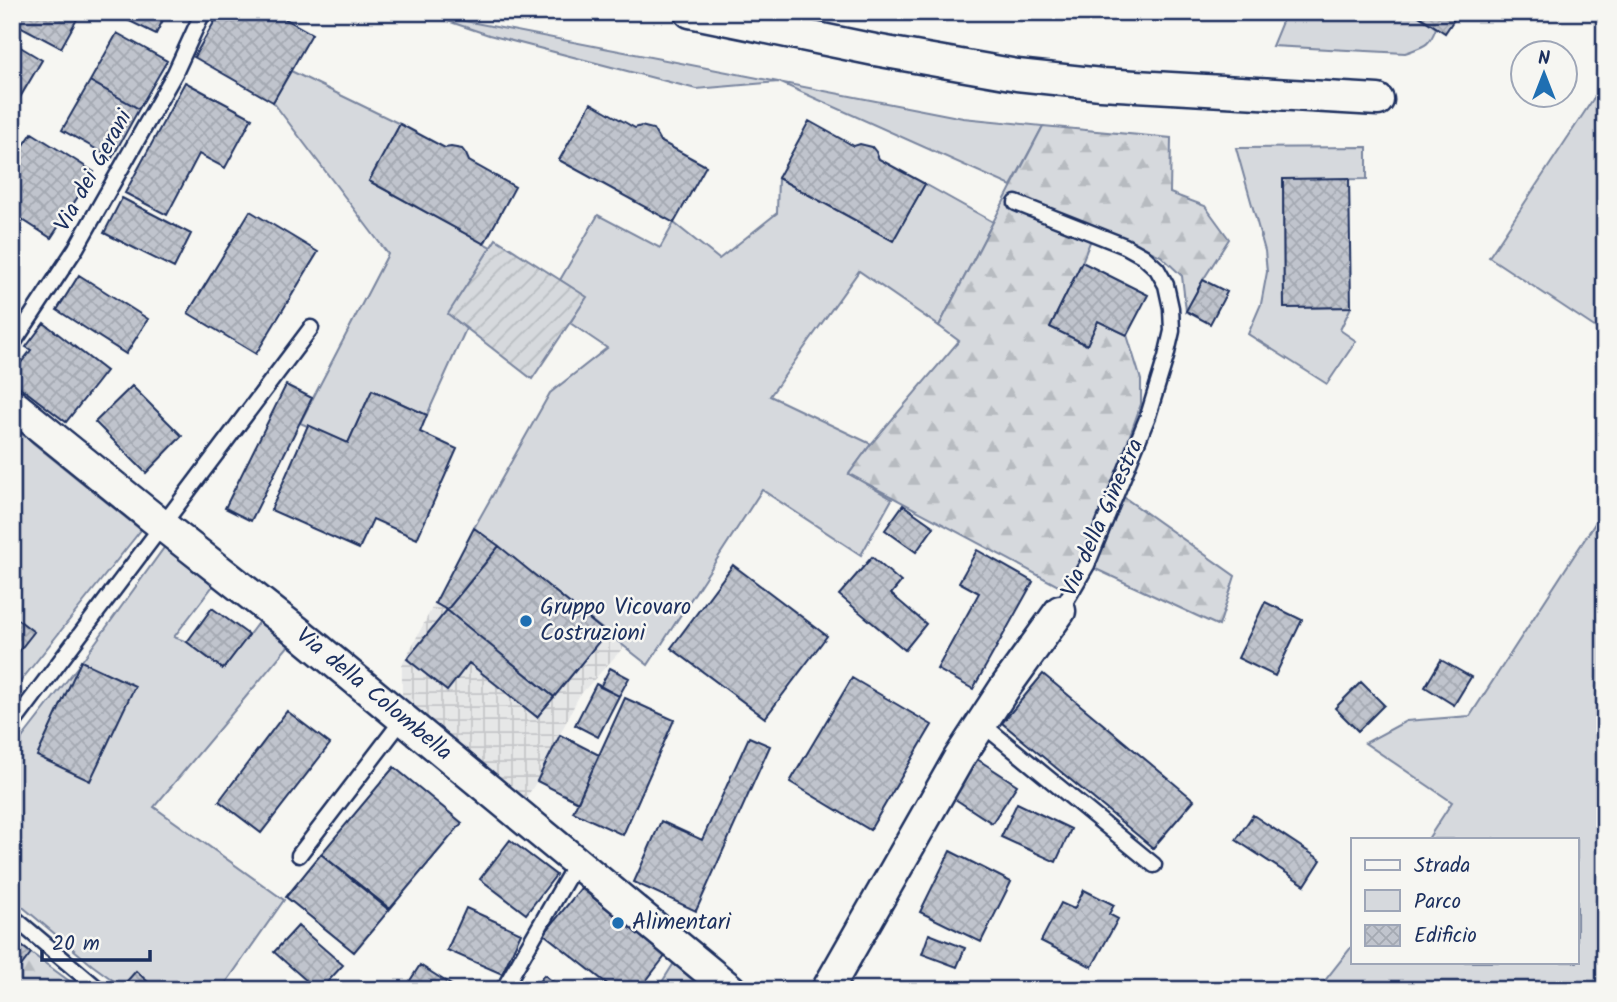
<svg xmlns="http://www.w3.org/2000/svg" width="1617" height="1002" font-family="Kalam,sans-serif">
<style>
.industrial{fill:url(#industrial-grid)}
.green{fill:#d6d9dd;stroke:#78849e;stroke-width:2}
.forest{fill:url(#forest-firs);stroke:#78849e;stroke-width:2}
.garden{fill:url(#garden-furrows);stroke:#78849e;stroke-width:2}
.building{fill:url(#building-cross-hatch);stroke:#1b2f5e;stroke-width:2}
.lines{fill:none;stroke-linecap:round;stroke-linejoin:round}
.lane-casing{stroke:#1b2f5e;stroke-width:19}
.street-casing{stroke:#1b2f5e;stroke-width:35}
.lane{stroke:#f6f6f2;stroke-width:14}
.street{stroke:#f6f6f2;stroke-width:30}
.poi-dot{fill:#1f6fb2;stroke:#f6f6f2;stroke-width:2.5}
.labels{text-anchor:middle;dominant-baseline:central;stroke-width:5;stroke-linejoin:round;paint-order:stroke}
.street-label{font-size:23px;fill:#1b2f5e;stroke:#f6f6f2}
.poi-label{font-size:23px;fill:#1b2f5e;stroke:#f6f6f2;text-anchor:start}
</style>
<defs>
<pattern id="industrial-grid" width="8" height="8" patternUnits="userSpaceOnUse" patternTransform="scale(1.75)"><rect width="8" height="8" fill="#e6e7e7"/><path d="M0 4h8M4 0v8" fill="none" stroke="#c5c6c9"/></pattern>
<pattern id="forest-firs" width="22" height="20" patternUnits="userSpaceOnUse" patternTransform="scale(1.75)"><rect width="22" height="20" fill="#d6d9dd"/><path d="M5 1l3.5 6h-7zM16 11l3.5 6h-7z" fill="#b7bbc0"/></pattern>
<pattern id="garden-furrows" width="10" height="10" patternUnits="userSpaceOnUse" patternTransform="scale(1.75)"><rect width="10" height="10" fill="#d6d9dd"/><path d="M-1 1l2-2M0 10L10 0M9 11l2-2" fill="none" stroke="#b7bbc0"/></pattern>
<pattern id="building-cross-hatch" width="8" height="8" patternUnits="userSpaceOnUse" patternTransform="scale(1.75)"><rect width="8" height="8" fill="#c0c4cd"/><path d="M0 0l8 8M0 8l8-8" fill="none" stroke="#a4a9b2"/></pattern>
</defs>
<rect width="100%" height="100%" fill="#f6f6f2"/>
<filter id="ink" filterUnits="userSpaceOnUse"><feTurbulence type="fractalNoise" baseFrequency=".0143" numOctaves="2"/><feDisplacementMap in="SourceGraphic" scale="14" xChannelSelector="R" yChannelSelector="G"/><feConvolveMatrix kernelMatrix="1 2 1 2 8 2 1 2 1" color-interpolation-filters="sRGB"/></filter>
<g filter="url(#ink)">
<path class="industrial" d="M474,528L624,647L579,696L537,781L526,798L402,701V665Z"/>
<path class="green" d="M421,12H434L465,21L963,118L1043,126L1011,186L779,82L696,89L489,35Z
M1286,12H1413L1436,28C1429,47 1424,46 1405,53L1272,46Z
M291,71L400,124L369,181L491,247L449,314L466,329L427,415L372,390L348,443L300,423L388,254L273,102Z
M1605,81V334L1489,257Z
M1367,147V179L1283,180L1284,308L1351,307L1340,330L1356,341L1327,384L1248,334L1261,304L1267,272L1265,251L1236,148Z
M778,178L893,241L925,184L993,222L939,326L859,271L770,396L871,444L849,474L892,499L861,555L762,490L648,665L474,528L550,393L607,348L570,323L586,297L560,280L598,215L660,248L674,223L719,259L777,213Z
M12,426L141,530L12,692Z
M1605,508V990H1323L1320,987L1353,945V962H1577V839H1428L1452,802L1365,743L1406,721L1470,716Z
M166,545L213,582L212,587L174,637L187,642L223,669L260,620L290,644L154,807L284,900L221,990H114L118,984L92,965L12,898V751L82,661Z
M674,963L708,990H657Z"/>
<path class="forest" d="M1043,126L1171,138L1170,193L1205,206L1229,239L1203,280L1186,311L1182,276L1161,256L1096,227L1082,262L1050,327L1086,345L1098,321L1127,335L1141,380V404L1111,488L1235,576L1219,626L1087,565L1062,588L849,474L871,444L959,341L939,326Z
M12,939L76,986L73,990H12Z"/>
<path class="garden" d="M496,239L587,297L532,379L448,314Z"/>
<path class="building" d="M12,12H81L61,48L12,22Z
M111,12H167L156,34Z
M220,12H273L312,34L273,102L194,57Z
M1413,12H1459L1445,33Z
M117,33L167,61L139,109L90,81Z
M12,42L42,60L12,111Z
M90,81L139,109L112,158L62,130Z
M185,82L252,118L225,168L199,154L167,215L125,193Z
M591,103L635,128L641,126L653,129L660,141L706,166L674,223L559,160Z
M809,121L854,146L860,144L872,147L876,152L879,159L925,184L893,241L778,178Z
M400,124L445,148L451,147L462,149L466,154L469,161L515,187L484,244L369,181Z
M32,133L94,172L51,238L12,213V163Z
M1349,178L1351,307L1284,308L1283,179Z
M122,198L191,234L174,268L104,233Z
M250,211L318,252L256,354L188,313Z
M1082,262L1148,295L1127,335L1098,321L1087,345L1050,327Z
M79,275L148,319L126,354L57,310Z
M1203,280L1227,292L1210,324L1186,311Z
M44,323L106,371L66,422L12,381V374L31,350L26,347Z
M286,385L312,398L251,521L225,508Z
M132,386L182,436L146,473L95,422Z
M372,390L427,415L420,432L457,449L417,539L373,519L359,549L271,510L308,425L348,443Z
M903,505L934,527L916,552L885,530Z
M474,528L499,546L447,610L435,603Z
M499,546L606,633L554,697L447,610Z
M977,550L1033,582L973,689L937,669L979,593L959,582Z
M872,557L901,582L891,594L926,624L905,650L839,595Z
M733,565L827,636L765,718L671,648Z
M1265,602L1302,620L1275,676L1238,658Z
M212,608L249,635L223,669L187,642Z
M447,610L554,697L537,717L469,663L447,691L407,659Z
M12,615L34,632L12,660Z
M1441,660L1471,677L1454,705L1425,687Z
M81,661L135,686L90,781L37,756Z
M610,668L629,678L619,696L600,687Z
M1043,674L1194,800L1153,848L1002,723Z
M852,678L932,725L870,830L790,782Z
M1361,682L1384,705L1358,731L1335,708Z
M596,684L619,696L598,737L575,725Z
M625,698L674,720L623,835L573,812Z
M287,711L330,744L261,833L219,801Z
M560,735L599,755L578,802L537,781Z
M749,737L770,746L696,911L634,882L661,821L702,840Z
M977,759L1017,785L992,823L952,797Z
M394,767L462,823L389,910L321,854Z
M1017,803L1071,829L1056,862L1001,837Z
M1253,815L1321,860L1305,885L1236,840Z
M510,840L556,875L526,914L480,879Z
M950,851L1011,882L981,942L920,912Z
M321,854L390,909L354,952L286,897Z
M581,888L666,955L639,990H615L544,934Z
M1084,890L1114,905L1109,914L1118,919L1092,967L1041,941L1061,903L1074,909Z
M466,908L521,933L502,974L447,950Z
M298,926L343,965L320,990H317L274,952Z
M929,934L965,948L957,967L922,954Z
M12,939L31,953L12,978Z
M420,965L459,990H404Z
M136,971L157,990H119Z
M544,975L565,990H533Z"/>
<g class="lines">
<defs>
<path id="lane" d="M1016,203L1125,246L1143,256L1157,269L1166,285L1171,308L1172,331L1166,357L1148,416L1087,565L1060,611
M12,345L76,248L175,73L203,12
M981,723L1154,865
M12,725L311,328
M299,855L403,719
M12,916L96,987L93,990
M503,990L576,863"/>
<g id="street">
<path d="M690,12L875,50L1017,75L1101,84L1378,100"/>
<path id="s1" d="M12,404L153,518L298,632L731,990"/>
<path d="M827,990L959,758L1004,689L1060,611"/>
</g>
</defs>
<use href="#lane" class="lane-casing"/>
<use href="#street" class="street-casing"/>
<use href="#lane" class="lane"/>
<use href="#street" class="street"/>
</g>
</g>
<g class="poi-dot">
<circle cx="526" cy="621" r="7"/>
<circle cx="618" cy="923" r="7"/>
</g>
<g class="labels">
<g class="street-label">
<text transform="translate(94 171) rotate(-61)">Via dei Gerani</text>
<text transform="translate(1103 518) rotate(-66)">Via della Ginestra</text>
<text stroke="none"><textPath href="#s1" startOffset="464">Via della Colombella</textPath></text>
</g>
<g class="poi-label">
<text x="540" y="608">Gruppo Vicovaro<tspan x="540" dy="26">Costruzioni</tspan></text>
<text x="632" y="923">Alimentari</text>
</g>
</g>
<rect width="1617" height="1002" fill="none" stroke="#f6f6f2" stroke-width="42"/>
<rect x="21" y="21" width="1575" height="960" fill="none" stroke="#1b2f5e" stroke-width="2.5" filter="url(#ink)"/>
<rect x="1351" y="838" width="228" height="126" fill="#f6f6f2" stroke="#9ea6b7" stroke-width="2"/>
<rect x="1365" y="860" width="35" height="10" fill="#f6f6f2" stroke="#9ea6b7" stroke-width="2"/>
<text x="1414" y="872" font-size="21" fill="#1b2f5e">Strada</text>
<rect x="1365" y="890" width="35" height="21" fill="#d6d9dd" stroke="#9ea6b7" stroke-width="2"/>
<text x="1414" y="908" font-size="21" fill="#1b2f5e">Parco</text>
<rect x="1365" y="925" width="35" height="21" fill="url(#building-cross-hatch)" stroke="#9ea6b7" stroke-width="2"/>
<text x="1414" y="942" font-size="21" fill="#1b2f5e">Edificio</text>
<g transform="translate(1544 74)"><circle r="33" fill="#f6f6f2" stroke="#9ea6b7" stroke-width="2"/>
<path d="M0-5L12 26L0 18L-12 26Z" fill="#1f6fb2"/>
<text y="-10" font-size="19" font-weight="bold" text-anchor="middle" fill="#1b2f5e">N</text>
</g>
<path d="M42 950v10h108v-10" fill="none" stroke="#1b2f5e" stroke-width="3.5"/>
<text x="52" y="950" font-size="21" fill="#1b2f5e" stroke="#f6f6f2" stroke-width="5" paint-order="stroke">20 m</text>
</svg>
